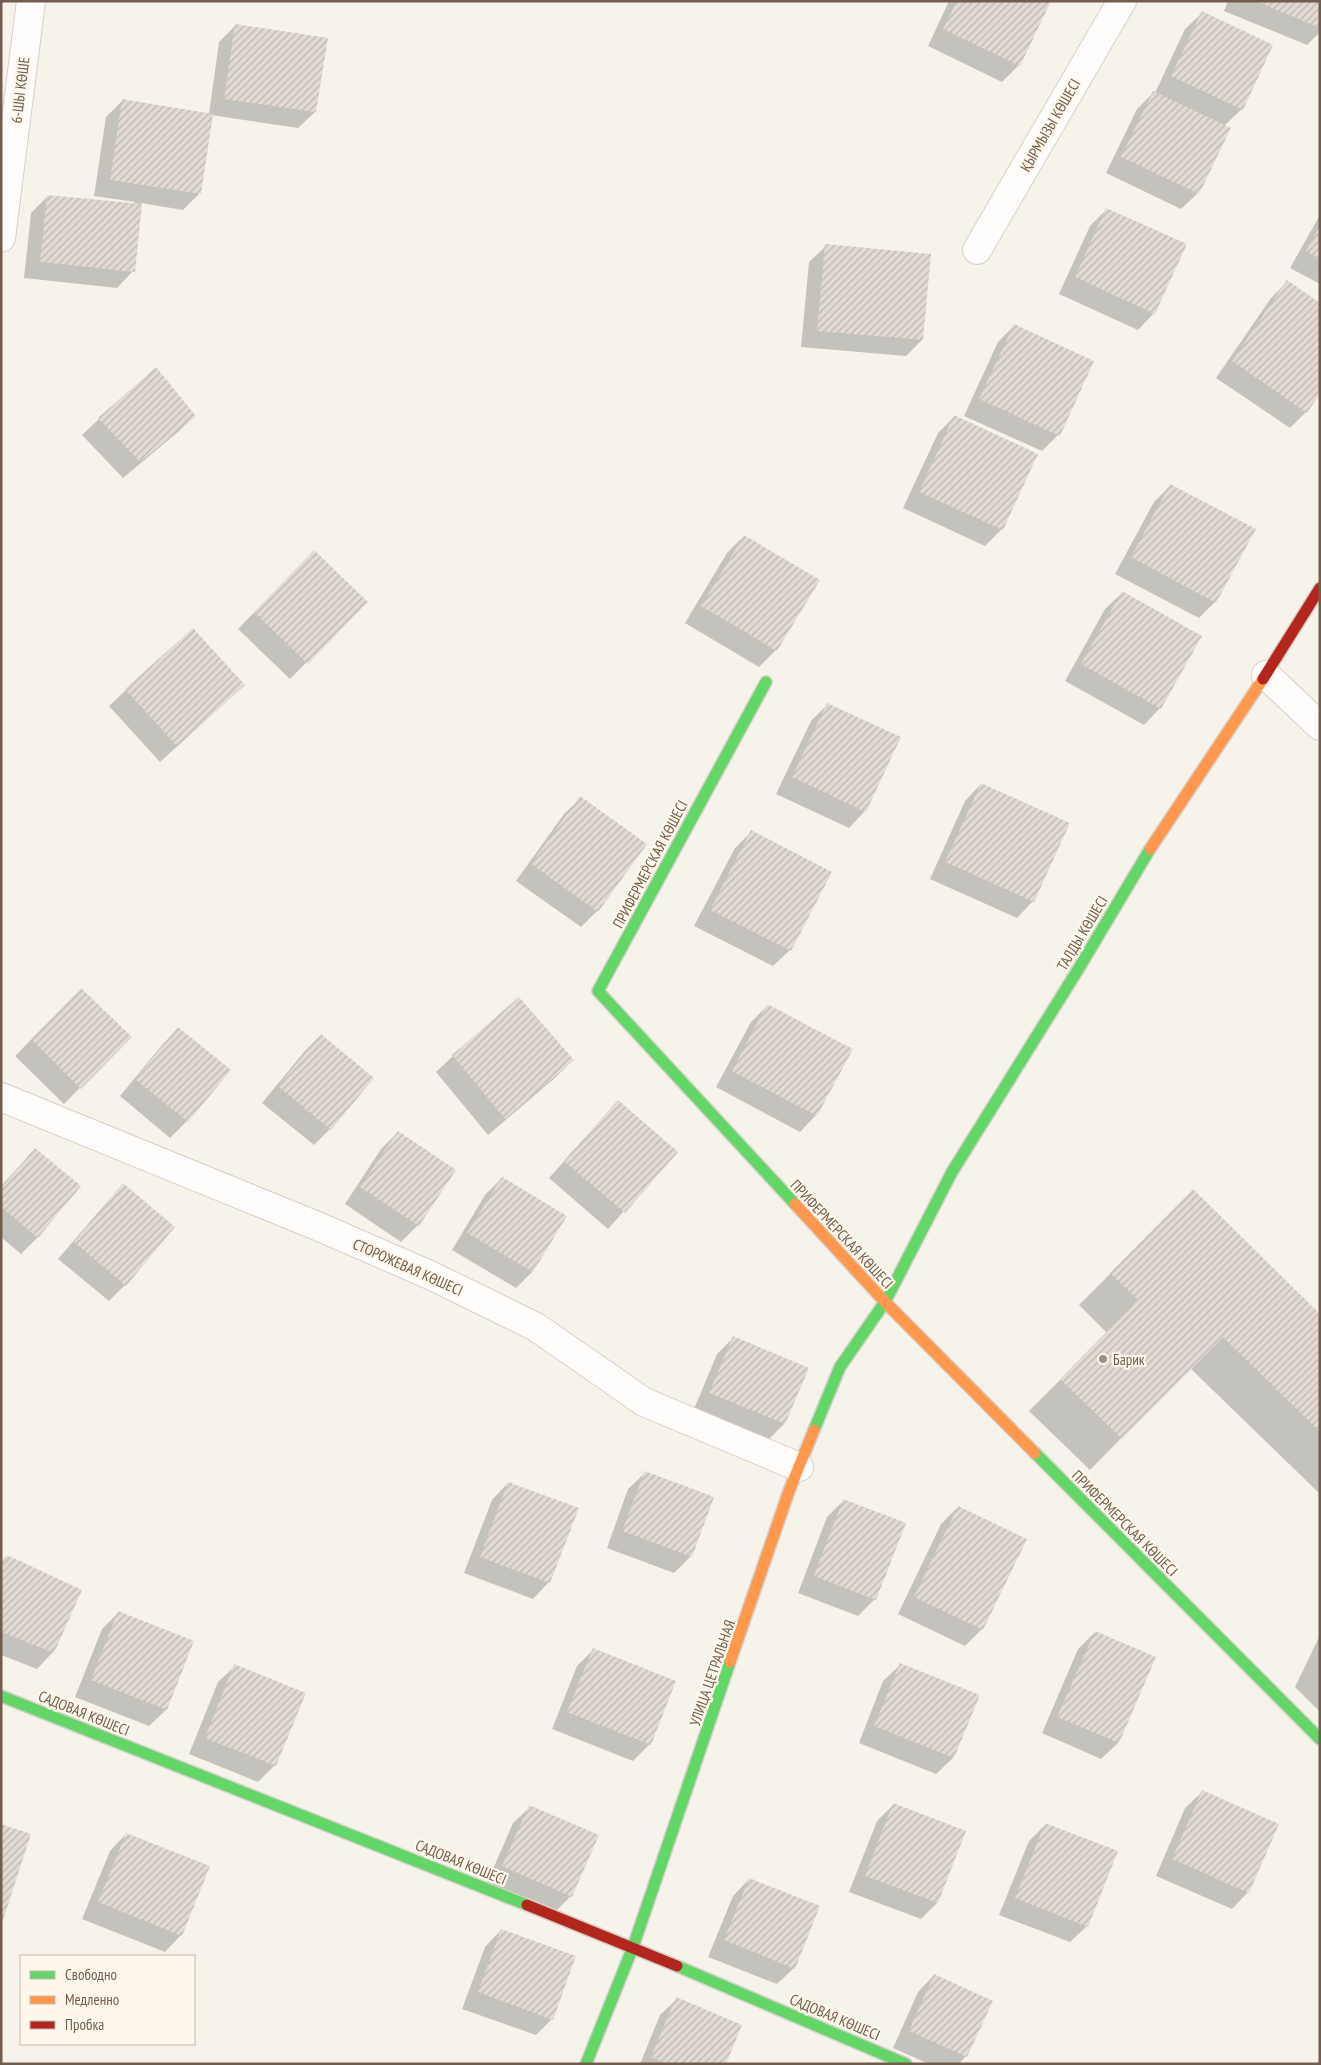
<svg xmlns="http://www.w3.org/2000/svg" width="1321" height="2065" font-family="'PT Sans Narrow',sans-serif">
<style>
.shadow{fill:#0003}
.building{fill:url(#building-hatch)}
.lines{fill:none;stroke-linecap:round;stroke-linejoin:round}
.street-casing{stroke:#d5d0c9;stroke-width:30}
.fast-casing{stroke:#d6d0c9;stroke-width:14}
.slow-casing{stroke:#d6d0c9;stroke-width:14}
.jam-casing{stroke:#d6d0c9;stroke-width:14}
.street{stroke:#fefdfc;stroke-width:28}
.fast{stroke:#63d668;stroke-width:11}
.slow{stroke:#ff974d;stroke-width:11}
.jam{stroke:#b3261e;stroke-width:11}
.poi-dot{fill:#a09184;stroke:#fef8ec;stroke-width:2}
.labels{text-anchor:middle;dominant-baseline:central;stroke-width:4.5;stroke-linejoin:round;paint-order:stroke}
.street-label{font-size:15px;fill:#725c4d;stroke:#fef8ec}
.poi-label{font-size:15px;fill:#725c4d;stroke:#fef8ec;text-anchor:start}
</style>
<defs>
<pattern id="building-hatch" width="6" height="6" patternUnits="userSpaceOnUse" patternTransform="scale(1.25)"><rect width="6" height="6" fill="#e2dbd3"/><path d="M-1 1l2-2M0 6l6-6M5 7l2-2" fill="none" stroke="#bcb5ad"/></pattern>
</defs>
<rect width="100%" height="100%" fill="#f6f3eb"/>
<path class="shadow" d="M949,1H1050L1019,65L1002,82L928,46Z
M1228,1H1320V32L1307,45L1224,11Z
M1202,13L1242,109L1224,126L1198,193L1181,209L1106,173L1137,109L1154,92L1155,93L1185,29Z
M236,25L315,112L298,128L211,115L199,194L183,210L141,203L133,271L117,288L24,278L31,213L48,196L135,205V202L94,196L106,117L122,101L209,114L219,42Z
M1106,210L1154,313L1138,330L1059,294L1090,226Z
M1320,215V284L1290,268Z
M826,246L922,340L906,356L801,347L809,262Z
M1287,282L1306,412L1290,428L1216,378L1271,298Z
M1014,326L1058,435L1042,451L964,416L998,342Z
M195,416L178,432L123,478L82,435L99,419Z
M954,417L1002,529L985,546L903,508L938,433Z
M1171,485L1215,602L1199,618L1115,574L1154,502Z
M744,536L818,580L776,650L759,667L685,623L727,553Z
M297,568L366,602L290,679L238,629Z
M1122,593L1160,708L1144,725L1065,681L1105,609Z
M126,690L227,701L160,762L109,706Z
M828,704L865,811L849,828L776,794L811,721Z
M981,784L1033,901L1017,918L930,879L965,801Z
M581,798L597,911L581,927L516,881L564,814Z
M751,832L790,950L773,966L694,926L735,848Z
M81,989L130,1037L64,1104L15,1056Z
M768,1005L816,1115L800,1132L716,1087L751,1022Z
M178,1029L229,1070L187,1121L170,1138L120,1096L162,1045Z
M321,1035L330,1129L314,1145L262,1103L304,1052Z
M453,1056L573,1060L556,1077L488,1135L436,1072Z
M618,1101L677,1152L608,1229L549,1178Z
M398,1132L455,1170L418,1225L401,1242L345,1204L381,1149Z
M35,1149L80,1186L37,1238L21,1254L1,1237V1186Z
M502,1178L532,1272L516,1288L452,1250L485,1195Z
M123,1185L125,1285L109,1301L58,1259L107,1202Z
M1193,1191L1320,1315V1494L1190,1368L1090,1470L1029,1411L1107,1333L1079,1305Z
M734,1337L808,1369L784,1424L768,1440L694,1409L717,1354Z
M645,1473L691,1556L674,1573L607,1548L628,1489Z
M508,1483L549,1582L533,1599L464,1573L492,1500Z
M844,1500L875,1599L858,1616L798,1593L827,1517Z
M958,1507L982,1629L965,1646L898,1614L941,1524Z
M7,1556L53,1652L37,1669L1,1655V1562Z
M118,1613L193,1641L166,1710L149,1726L75,1697L102,1629Z
M1095,1632L1154,1658L1118,1743L1101,1759L1042,1733L1078,1649Z
M1320,1635V1712L1295,1687Z
M594,1649L650,1744L633,1761L552,1729L577,1666Z
M900,1665L979,1696L953,1758L936,1774L859,1743L883,1681Z
M235,1666L275,1765L258,1782L189,1754L218,1682Z
M1202,1792L1248,1892L1232,1909L1156,1876L1185,1808Z
M893,1805L964,1832L937,1903L921,1919L849,1892L877,1821Z
M530,1807L571,1896L554,1913L487,1883L513,1823Z
M1045,1825L1087,1926L1070,1942L999,1915L1029,1841Z
M126,1834L181,1935L165,1952L82,1919L110,1851Z
M749,1879L794,1968L777,1984L708,1957L733,1896Z
M501,1930L552,2019L536,2035L462,2009L485,1947Z
M934,1975L966,2056L959,2064H929L893,2048L918,1992Z
M677,1999L724,2064H640L660,2015Z"/>
<path class="building" d="M957,1H1051L1020,66L943,29Z
M1256,1H1320V28Z
M1202,11L1273,45L1243,110L1171,76Z
M235,24L328,38L316,112L224,99Z
M1153,91L1231,128L1199,194L1121,157Z
M122,99L213,114L201,194L110,180Z
M47,195L142,204L135,272L40,262Z
M1106,208L1187,244L1155,314L1075,277Z
M1320,226V259L1306,251Z
M825,244L931,254L923,340L817,331Z
M1287,280L1320,303V394L1307,413L1232,361Z
M1014,324L1094,361L1060,436L979,399Z
M156,367L196,416L140,462L98,418Z
M954,415L1038,454L1003,530L919,492Z
M1170,484L1256,529L1216,603L1131,557Z
M744,535L820,580L777,651L701,606Z
M314,550L368,602L308,664L254,612Z
M1122,591L1202,636L1161,709L1081,664Z
M193,628L245,685L177,746L125,689Z
M827,703L901,737L866,812L792,777Z
M981,783L1070,823L1034,902L945,862Z
M580,796L647,844L598,912L531,864Z
M751,830L832,872L791,951L710,910Z
M81,988L132,1037L81,1089L31,1039Z
M519,997L574,1060L505,1119L452,1055Z
M767,1004L853,1049L817,1116L732,1071Z
M178,1027L231,1070L188,1122L135,1079Z
M321,1034L374,1078L331,1130L278,1086Z
M618,1100L678,1152L625,1213L564,1161Z
M398,1131L456,1170L419,1226L360,1187Z
M35,1148L81,1186L38,1238L1,1207V1188Z
M502,1177L567,1216L533,1272L467,1233Z
M123,1183L175,1227L126,1286L74,1242Z
M1193,1189L1320,1314V1432L1223,1337L1122,1439L1060,1379L1138,1300L1110,1273Z
M733,1336L809,1368L785,1424L709,1393Z
M645,1471L714,1497L692,1557L622,1531Z
M508,1482L579,1508L550,1583L480,1557Z
M843,1499L906,1523L876,1600L814,1576Z
M958,1506L1027,1539L983,1630L914,1597Z
M7,1555L82,1590L54,1653L1,1632V1567Z
M118,1611L194,1641L167,1710L91,1680Z
M1095,1631L1156,1657L1119,1743L1057,1717Z
M593,1648L676,1681L651,1745L567,1712Z
M900,1663L980,1695L954,1758L874,1726Z
M234,1664L306,1693L276,1766L205,1738Z
M1202,1790L1279,1824L1249,1893L1172,1859Z
M893,1803L966,1831L938,1903L865,1876Z
M529,1805L599,1835L572,1897L502,1866Z
M1045,1823L1118,1851L1088,1927L1015,1898Z
M1,1824L31,1834L2,1923H1Z
M126,1833L210,1866L182,1936L98,1902Z
M749,1878L820,1906L795,1969L724,1940Z
M501,1929L576,1956L553,2020L478,1992Z
M934,1974L993,2001L967,2057L909,2031Z
M676,1997L742,2025L726,2064H668L651,2057Z"/>
<g class="lines">
<defs>
<path id="street" d="M1,238L31,1
M977,250L1122,1
M1266,675L1320,726
M1,1097L322,1228L432,1276L536,1327L644,1402L799,1467"/>
<path id="fast" d="M766,682L598,991L795,1204
M814,1430L840,1367L885,1302L952,1172L1079,968L1150,849
M1035,1453L1320,1739
M1,1696L527,1905
M677,1966L906,2064
M586,2064L633,1947L730,1662"/>
<path id="slow" d="M1150,849L1263,679
M795,1204L885,1302L1035,1453
M730,1662L789,1491L814,1430"/>
<path id="jam" d="M1263,679L1320,588
M527,1905L677,1966"/>
</defs>
<use href="#street" class="street-casing"/>
<use href="#fast" class="fast-casing"/>
<use href="#slow" class="slow-casing"/>
<use href="#jam" class="jam-casing"/>
<use href="#street" class="street"/>
<use href="#fast" class="fast"/>
<use href="#slow" class="slow"/>
<use href="#jam" class="jam"/>
</g>
<circle class="poi-dot" cx="1103" cy="1359" r="5"/>
<g class="labels">
<g class="street-label">
<text transform="translate(20 90) rotate(-83)">6-ШЫ КӨШЕ</text>
<text transform="translate(1050 125) rotate(-60)">ҚЫРМЫЗЫ КӨШЕСІ</text>
<text transform="translate(650 864) rotate(-62)">ПРИФЕРМЕРСКАЯ КӨШЕСІ</text>
<text transform="translate(1082 933) rotate(-59)">ТАЛДЫ КӨШЕСІ</text>
<text transform="translate(842 1234) rotate(47)">ПРИФЕРМЕРСКАЯ КӨШЕСІ</text>
<text transform="translate(408 1267) rotate(24)">СТОРОЖЕВАЯ КӨШЕСІ</text>
<text transform="translate(1125 1523) rotate(45)">ПРИФЕРМЕРСКАЯ КӨШЕСІ</text>
<text transform="translate(712 1673) rotate(-71)">УЛИЦА ЦЕТРАЛЬНАЯ</text>
<text transform="translate(84 1713) rotate(22)">САДОВАЯ КӨШЕСІ</text>
<text transform="translate(461 1862) rotate(22)">САДОВАЯ КӨШЕСІ</text>
<text transform="translate(835 2017) rotate(23)">САДОВАЯ КӨШЕСІ</text>
</g>
<g class="poi-label">
<text x="1113" y="1359">Барик</text>
</g>
</g>
<rect width="1321" height="2065" fill="none" stroke="#725c4d" stroke-width="5"/>
<rect x="20" y="1955" width="175" height="90" fill="#fef8ec" stroke="#c6baac"/>
<rect x="30" y="1971" width="25" height="8" fill="#63d668" stroke="#c6baac"/>
<text x="65" y="1980" font-size="15" fill="#725c4d">Свободно</text>
<rect x="30" y="1996" width="25" height="8" fill="#ff974d" stroke="#c6baac"/>
<text x="65" y="2005" font-size="15" fill="#725c4d">Медленно</text>
<rect x="30" y="2021" width="25" height="8" fill="#b3261e" stroke="#c6baac"/>
<text x="65" y="2030" font-size="15" fill="#725c4d">Пробка</text>
</svg>
